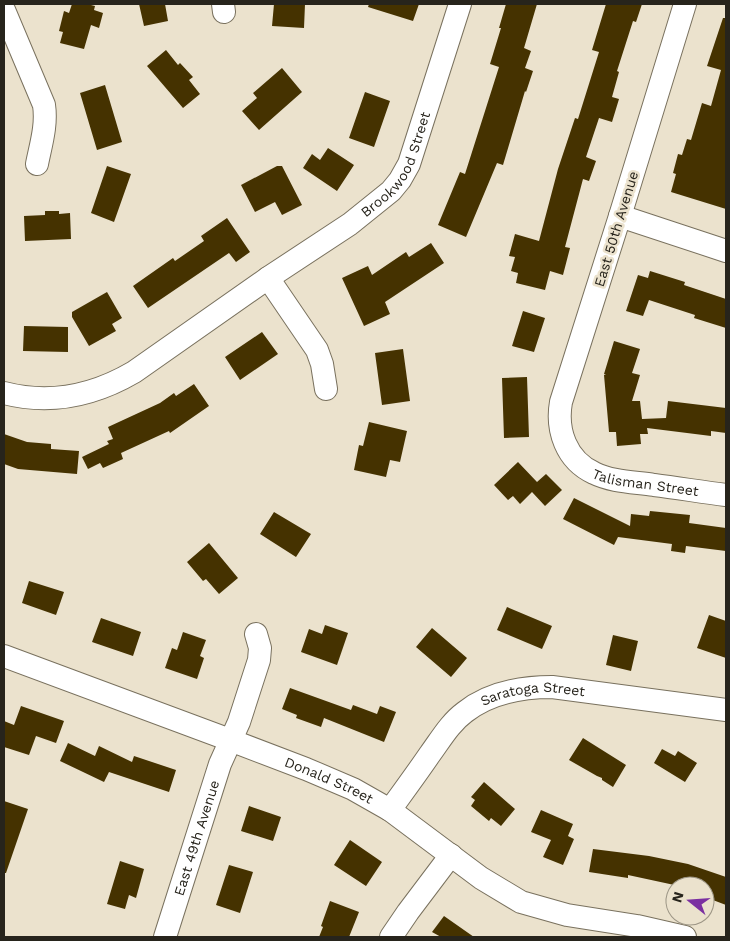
<svg xmlns="http://www.w3.org/2000/svg" width="730" height="941" font-family="'Work Sans',sans-serif">
<style>
.building{fill:#453200}
.lines{fill:none;stroke-linecap:round;stroke-linejoin:round}
.minor-casing{stroke:#79715e;stroke-width:24}
.minor{stroke:#fff;stroke-width:22}
.labels{text-anchor:middle;dominant-baseline:central;stroke-width:5;stroke-linejoin:round;paint-order:stroke}
.street-label{font-size:14px;fill:#27241c;stroke:#ebe2cd}
</style>
<rect width="100%" height="100%" fill="#ebe2cd"/>
<path class="building" d="M72,4H87L95,6L94,10L103,13L99,28L91,25L84,49L60,43L63,32L59,31L64,11L69,13Z
M139,4H165L168,21L144,26Z
M274,4H305L304,28L272,26Z
M369,4H419L413,21L368,7Z
M506,4H537L524,48L531,51L525,68L533,71L526,92L525,91L503,165L497,163L466,237L438,225L460,172L465,174L499,67L490,64L501,28H499Z
M606,4H642L636,22L633,21L617,71L619,72L612,97L619,99L612,122L599,118L586,157L596,161L589,181L583,179L565,247L570,248L563,275L550,271L545,290L516,283L518,273L511,271L515,257L509,256L515,234L539,241L558,169L575,118L578,119L599,52L592,50Z
M723,18H726V209L671,192L676,174L673,173L678,154L682,155L687,139L691,140L702,103L711,106L721,70L707,66Z
M166,50L178,65L180,63L193,77L189,80L200,94L183,108L147,66Z
M282,68L302,92L259,130L242,111L257,98L253,93Z
M105,85L122,142L97,150L80,93Z
M365,92L390,101L374,147L349,138Z
M328,148L354,165L337,191L303,168L312,154L320,160Z
M107,166L131,174L114,222L91,213Z
M277,166H282L302,205L282,215L275,202L255,212L241,185Z
M45,211H59V214L70,213L71,239L25,241L24,216L45,215Z
M227,218L250,252L236,262L229,253L148,308L133,286L173,258L175,261L204,241L201,236Z
M431,243L444,263L385,302L390,314L364,326L342,278L368,266L372,275L406,252L409,257Z
M650,271L685,282L684,285L726,299V328L694,318L695,315L649,300L643,316L626,311L638,275L648,278Z
M107,292L122,318L112,324L116,331L89,346L72,317V312Z
M523,311L545,318L534,352L512,346Z
M24,326L68,327V352L23,351Z
M262,332L278,354L240,380L225,357Z
M614,341L640,349L632,373L640,375L632,401H640L642,419L666,418L668,401L726,408V433L711,431V436L647,428L648,434H640L641,444L617,446L616,432H609L604,375L606,374H604Z
M403,349L410,401L382,405L375,353Z
M527,377L529,437L504,438L502,378Z
M194,384L209,406L170,433L169,431L121,453L123,459L103,468L100,463L88,469L82,457L109,444L107,441L113,439L108,427L160,403L174,393L176,396Z
M369,422L407,431L400,462L390,460L386,477L354,470L359,445L363,446Z
M4,434L27,442L51,444V449L79,451L77,474L18,469L4,464Z
M518,462L537,482L546,474L562,490L545,506L532,492L520,504L513,496L508,500L494,485Z
M574,498L630,526L631,514L649,516L650,511L690,515L689,523L726,528V551L686,546L685,553L671,551L672,544L618,537L614,545L563,519Z
M274,512L311,534L296,557L260,534Z
M209,543L238,578L219,594L206,579L203,581L187,562Z
M29,581L64,592L56,615L22,603Z
M507,607L552,626L542,649L497,630Z
M709,615L726,621V658L697,648Z
M101,618L141,632L133,656L92,642Z
M325,625L348,633L337,665L301,652L309,629L322,634Z
M432,628L467,658L451,677L416,647Z
M183,632L206,640L200,656L204,658L197,679L165,668L172,648L177,650Z
M613,635L638,641L631,671L606,665Z
M290,688L351,710L353,705L377,714L380,706L396,712L384,742L324,718L321,727L296,718L297,715L282,709Z
M21,706L64,721L56,743L36,736L29,755L4,747V721L14,725Z
M583,738L626,765L613,787L602,780V778L597,776L569,760Z
M68,743L95,756L99,746L132,762L134,756L176,770L169,792L109,772L104,782L60,761Z
M662,749L675,756L678,751L697,763L685,782L654,763Z
M484,782L515,809L501,826L491,818L489,821L471,806L475,800L471,797Z
M4,801L28,809L6,873H4Z
M249,806L281,817L273,841L241,831Z
M541,810L573,824L568,836L574,839L563,865L543,857L551,840L531,832Z
M350,840L382,862L366,886L334,865Z
M593,849L649,856L688,864L726,877V905L705,897V886H679L628,875V878L589,872Z
M120,861L144,869L136,898L129,895L125,909L107,904Z
M229,865L253,872L240,913L216,905Z
M330,901L359,912L349,937H319L323,927L321,926Z
M444,916L474,937H441L432,932Z"/>
<g class="lines">
<defs>
<g id="minor">
<path d="M223,4L224,12"/>
<path id="s1" d="M685,4L620,216L561,402C556,430 566,460 594,473C612,482 635,482 654,485C678,488 702,492 726,495"/>
<path d="M4,10L44,105C47,125 41,144 37,164"/>
<path d="M620,216L726,251"/>
<path d="M268,278L317,350L322,364L326,389"/>
<path id="s2" d="M4,393C50,405 93,396 134,372L268,278L350,224L391,191L400,180L409,164L460,4"/>
<path id="s3" d="M4,656L230,740L306,769L353,789L390,810L481,878L521,902L567,915L637,926L685,937"/>
<path id="s4" d="M390,810C403,792 417,773 430,754C441,739 450,723 465,712C489,693 522,687 552,687L726,710"/>
<path id="s5" d="M165,937L220,764L239,722L259,660L260,648L256,634"/>
<path d="M391,937L408,912L451,855"/>
</g>
</defs>
<use href="#minor" class="minor-casing"/>
<use href="#minor" class="minor"/>
</g>
<g class="labels">
<g class="street-label">
<text stroke="none"><textPath href="#s2" startOffset="475">Brookwood Street</textPath></text>
<text transform="translate(616 229) rotate(-73)">East 50th Avenue</text>
<text stroke="none"><textPath href="#s1" startOffset="554">Talisman Street</textPath></text>
<text stroke="none"><textPath href="#s4" startOffset="196">Saratoga Street</textPath></text>
<text stroke="none"><textPath href="#s3" startOffset="348">Donald Street</textPath></text>
<text stroke="none"><textPath href="#s5" startOffset="104">East 49th Avenue</textPath></text>
</g>
</g>
<rect width="730" height="941" fill="none" stroke="#27241c" stroke-width="10"/>
<g transform="translate(690 901) rotate(287)"><circle r="24" fill="#ebe2cd" stroke="#9d9686"/>
<path d="M0-4L9 19L0 12L-9 19Z" fill="#7b30a1"/>
<text y="-8" font-size="14" font-weight="bold" text-anchor="middle" fill="#27241c">N</text>
</g>
</svg>
